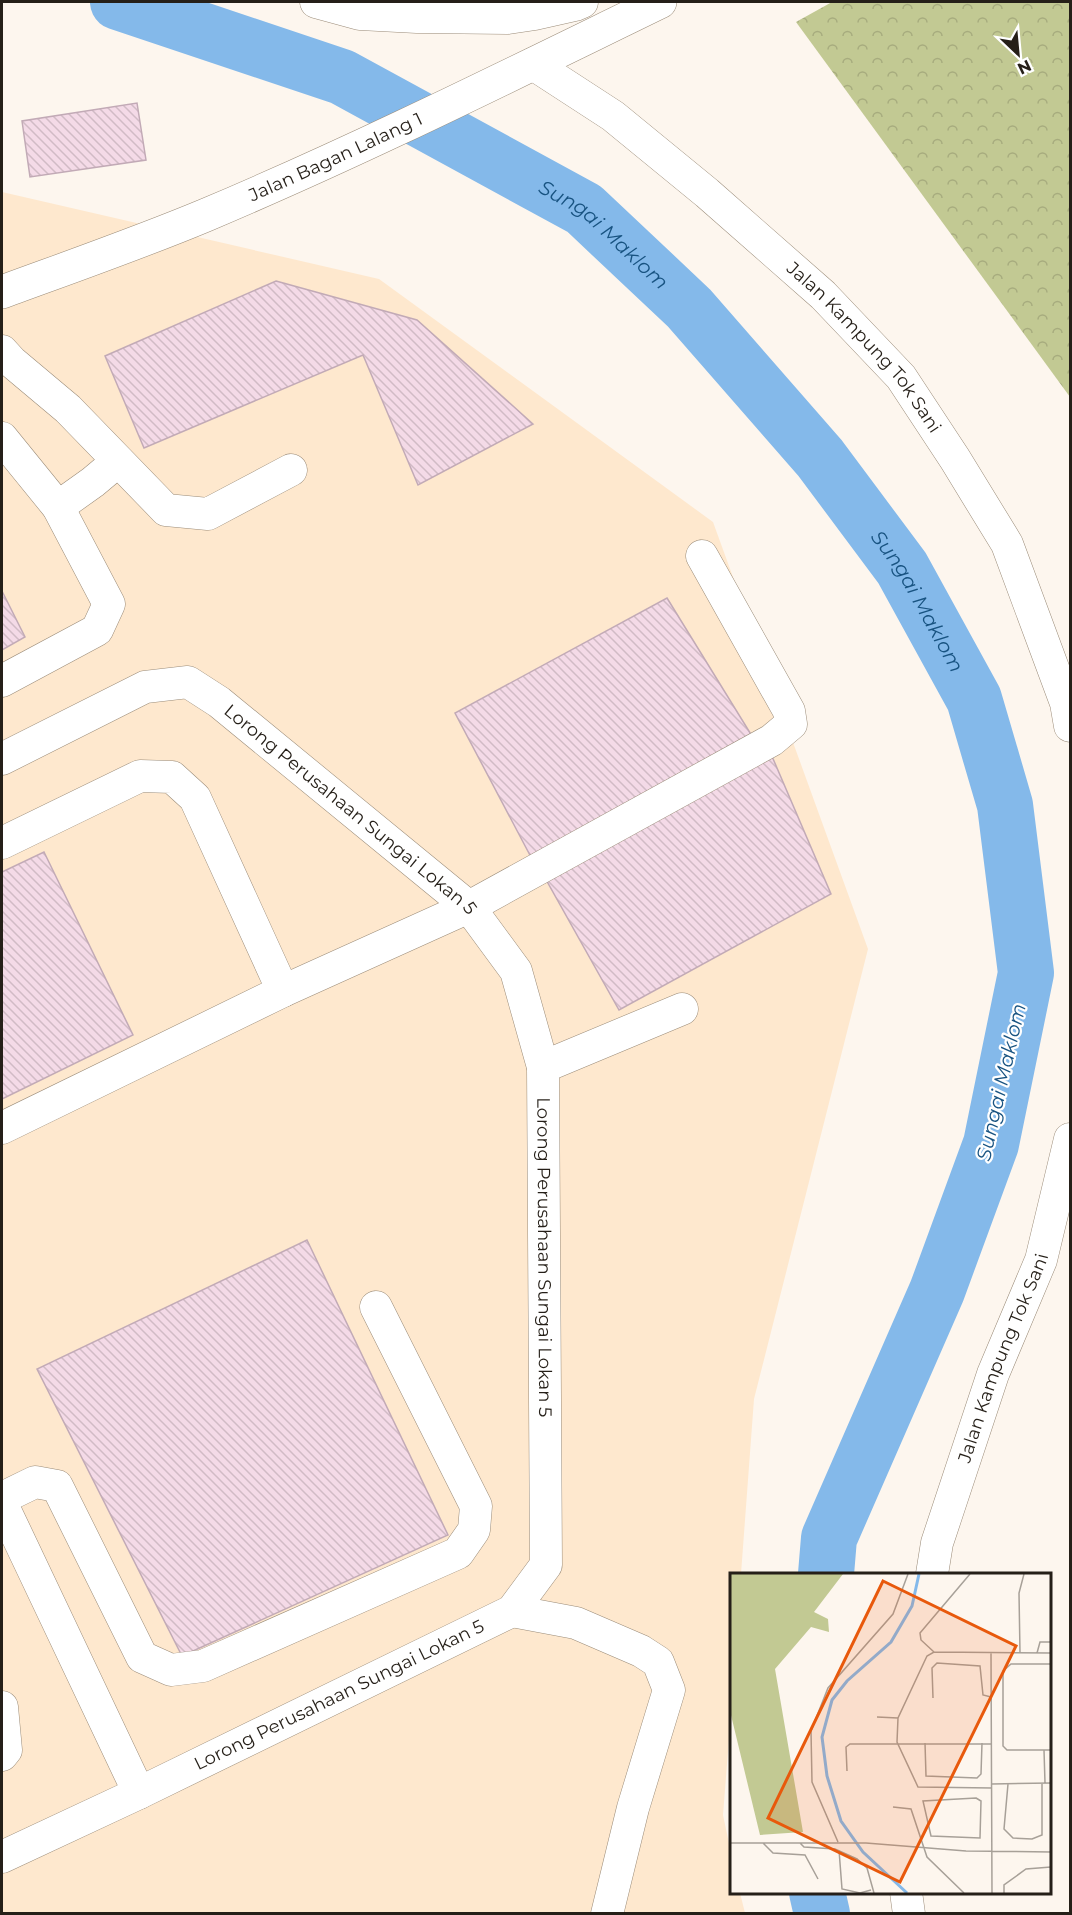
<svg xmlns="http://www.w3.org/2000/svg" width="1072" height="1915" font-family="Montserrat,sans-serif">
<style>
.built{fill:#fee8ce}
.forest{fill:url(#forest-crowns)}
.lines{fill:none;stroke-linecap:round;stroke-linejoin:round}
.river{stroke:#84b9ea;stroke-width:56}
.building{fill:url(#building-back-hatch);stroke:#c2aab6;stroke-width:1.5}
.minor-casing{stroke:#9b8c79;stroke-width:33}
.major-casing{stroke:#9b8c79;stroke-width:34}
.minor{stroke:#fff;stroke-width:32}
.major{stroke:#fff;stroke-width:33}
.labels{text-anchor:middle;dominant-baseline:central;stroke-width:4.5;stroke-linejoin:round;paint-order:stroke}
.street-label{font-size:18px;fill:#251f18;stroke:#fff}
.water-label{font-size:20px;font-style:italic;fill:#185381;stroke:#fff}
.inset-river{fill:none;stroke:#84b9ea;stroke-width:3}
.inset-road{fill:none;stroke:#a7a098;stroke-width:1.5}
.view{fill:#e8590c;fill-opacity:0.15;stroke:#e8590c;stroke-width:3}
.inset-edge{fill:none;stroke:#251f18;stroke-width:3}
</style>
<defs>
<pattern id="forest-crowns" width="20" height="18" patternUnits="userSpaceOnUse" patternTransform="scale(1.5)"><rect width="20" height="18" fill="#c2c993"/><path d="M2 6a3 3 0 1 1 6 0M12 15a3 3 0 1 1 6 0" fill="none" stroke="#a7ac7e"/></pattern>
<pattern id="building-back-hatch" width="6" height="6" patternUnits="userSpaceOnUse" patternTransform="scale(1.5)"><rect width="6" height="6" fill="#f4dae7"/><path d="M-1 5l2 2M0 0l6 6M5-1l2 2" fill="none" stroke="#d1bbc5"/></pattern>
</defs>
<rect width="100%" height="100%" fill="#fdf6ee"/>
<path class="built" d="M2,192L379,279L713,522L868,949L754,1399L741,1574H732V1701L723,1815L731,1853L732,1892L740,1893L745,1913L2,1914Z"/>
<path class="forest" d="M832,2H1070V397L796,22Z"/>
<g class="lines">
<g class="river">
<path id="s1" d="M118,2L342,77L584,209L689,308L820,458L902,568L974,699L1005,805L1026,973L991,1144L937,1291L829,1538L826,1574"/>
<path d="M817,1892L822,1914"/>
</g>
</g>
<path class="building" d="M137,103L146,160L30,177L22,121Z
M276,281L417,320L533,424L418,485L363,355L144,448L105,356Z
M2,591L25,637L2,650Z
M667,598L752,736L532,859L455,713Z
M771,754L831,894L619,1010L544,876Z
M44,852L133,1035L2,1099V872Z
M307,1240L448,1535L182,1656L37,1369Z"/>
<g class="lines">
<defs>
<g id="minor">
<path d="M316,2L360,14L417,17L508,18L535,14L575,5L582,2"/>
<path id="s2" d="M533,64L613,116L707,193L823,295L901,377L955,459L1007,544L1066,703L1070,726"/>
<path d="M2,351L12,362L68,409L166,510L208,514L291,470"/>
<path d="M2,438L58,507L109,604L97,630L2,681"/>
<path d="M58,507L93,482L118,461"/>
<path id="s3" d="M2,759L145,687L188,682L219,702L469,907L516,971L543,1067L546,1565L512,1611L139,1793L2,1857"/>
<path d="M2,843L140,776L172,777L195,798L283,991"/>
<path d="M543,1067L682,1009"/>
<path d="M2,1128L283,991L469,907L772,740L791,724L789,711L702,556"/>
<path d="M2,1498L35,1482L57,1486L142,1657L171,1670L203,1666L458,1553L474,1530L476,1506L376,1307"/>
<path d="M2,1504L139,1793"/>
<path id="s4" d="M932,1574L937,1543L993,1374L1041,1260L1070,1139"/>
<path d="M512,1611L576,1623L641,1651L658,1662L669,1690L633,1808L607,1914"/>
<path d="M2,1707L6,1750L2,1755"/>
<path d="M906,1892L909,1914"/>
</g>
<g id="major">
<path id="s5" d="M2,292C70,267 139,243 206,215C360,150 510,75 660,2"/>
</g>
</defs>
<use href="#minor" class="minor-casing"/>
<use href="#major" class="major-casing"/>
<use href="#minor" class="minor"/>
<use href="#major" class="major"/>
</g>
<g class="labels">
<g class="street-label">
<text stroke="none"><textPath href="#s5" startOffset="360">Jalan Bagan Lalang 1</textPath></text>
<text stroke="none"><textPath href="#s2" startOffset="438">Jalan Kampung Tok Sani</textPath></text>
<text stroke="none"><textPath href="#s3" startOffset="410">Lorong Perusahaan Sungai Lokan 5</textPath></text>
<text stroke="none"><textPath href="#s3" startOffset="933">Lorong Perusahaan Sungai Lokan 5</textPath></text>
<text stroke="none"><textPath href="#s4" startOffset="228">Jalan Kampung Tok Sani</textPath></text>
<text transform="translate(339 1695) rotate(-26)">Lorong Perusahaan Sungai Lokan 5</text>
</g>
<g class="water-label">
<text stroke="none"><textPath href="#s1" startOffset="543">Sungai Maklom</textPath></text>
<text stroke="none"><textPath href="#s1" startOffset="1029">Sungai Maklom</textPath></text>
<text transform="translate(1001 1082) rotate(-77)">Sungai Maklom</text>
</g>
</g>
<g transform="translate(730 1573)">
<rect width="321" height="321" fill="#fdf6ee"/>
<path d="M0,1H113L84,39L98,46L99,59L81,54L45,96L73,259L30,262L0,138Z" fill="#c2c993"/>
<path class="inset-river" d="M177,320L133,279L111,248L97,203L92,164L102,127L117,108L161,69L182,33L189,1"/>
<path class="inset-road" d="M204,79L191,67L190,60L240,1M261,80L262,320M290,80L289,20L294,1M307,80L310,69H321M203,125L202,95L207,90L250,93L253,122L261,124M147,144L168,145M195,170L196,203L247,205L251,201L252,170M314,177H277L273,173V98L281,91H321M117,198L116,174L120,171H262M315,210L314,177H321M262,211L321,210M278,211L274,256L283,265L302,266L312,262V210M262,215L188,214L167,169L168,145L197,83L204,79L321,80M246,225L251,228L250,265L201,263L193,228ZM163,234L181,236L197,284L234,320M108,269L82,209L81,158L98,115L163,41L178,1M0,270H136L236,278L321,279M33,270L43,280L75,282L88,306M70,270L74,274L105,276L127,286L137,295L144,320M109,277L112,316L130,320L141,317M274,320V312L296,296L321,294"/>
<path class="view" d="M153,8L286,73L170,309L38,245Z"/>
<rect width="321" height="321" class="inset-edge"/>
</g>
<rect width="1072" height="1915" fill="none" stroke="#251f18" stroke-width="6"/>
<g transform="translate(1018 54) rotate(154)" stroke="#ffffff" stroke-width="4.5" paint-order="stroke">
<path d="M0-4.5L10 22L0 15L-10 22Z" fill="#251f18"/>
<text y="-9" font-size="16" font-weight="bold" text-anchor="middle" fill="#251f18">N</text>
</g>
</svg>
